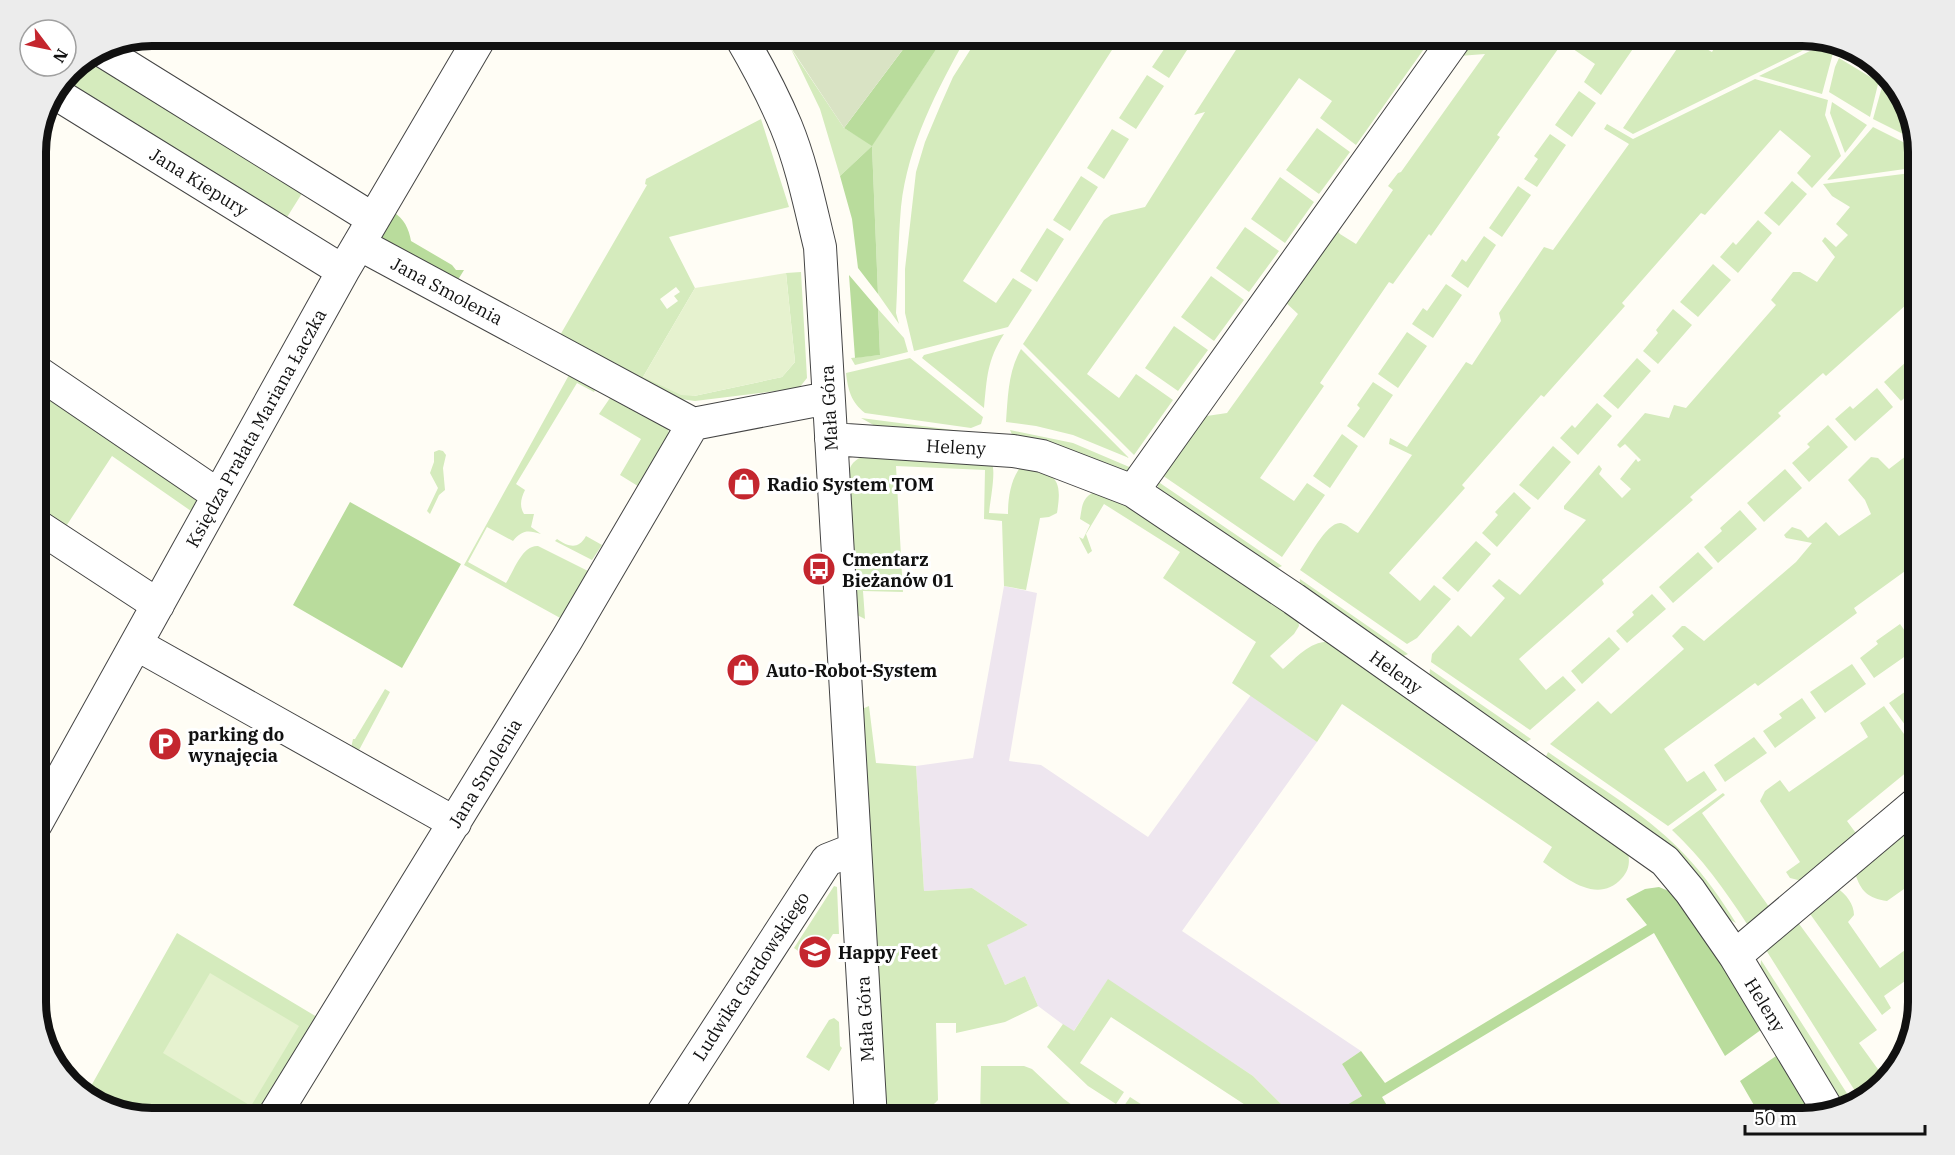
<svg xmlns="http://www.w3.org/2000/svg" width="1955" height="1155" font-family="'IBM Plex Serif',serif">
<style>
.industrial{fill:#eee6ef}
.green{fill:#d5ebbd;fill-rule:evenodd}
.forest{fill:#b9dc9c}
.cemetery{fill:#d9e3c4}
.pitch{fill:#e6f2cf}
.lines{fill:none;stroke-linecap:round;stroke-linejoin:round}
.minor-casing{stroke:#444;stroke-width:34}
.minor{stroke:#fff;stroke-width:32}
.labels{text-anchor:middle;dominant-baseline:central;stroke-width:6;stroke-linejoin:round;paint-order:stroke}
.street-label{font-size:18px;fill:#111;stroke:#fff}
.poi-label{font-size:18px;font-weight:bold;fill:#111;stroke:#fff;text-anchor:start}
.rim{fill:none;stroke:#111;stroke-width:8}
</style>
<rect width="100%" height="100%" fill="#fffdf5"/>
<path class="industrial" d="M1004,586L1037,593L1009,761L1041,765L1148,837L1251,695L1317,742L1182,931L1361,1051L1342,1064L1362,1096L1323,1119H1296L1253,1076L1108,980L1073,1032L1038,1006L1025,976L1005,985L986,945L1028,925L972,888L924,891L916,766L973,758Z"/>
<path class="green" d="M945,36H967C937,90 908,144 901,207C898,242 898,278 896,313L899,324L878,294L872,146L840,176L820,109L791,49L844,128L872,145Z
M979,36H1121L963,281L996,303L1013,278L1032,290L1008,327L914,351L905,313V269L916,172L925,142L941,104L953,77Z
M1173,36H1196L1169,78L1152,67Z
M1268,36H1430L1431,39L1356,145L1320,118L1332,101L1299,78L1087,374L1119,398L1136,374L1173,400L1134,455L1023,344L1104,220L1111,215L1145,207L1205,112L1194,115L1243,39L1252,41L1267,50L1273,39Z
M1473,36H1626L1637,43L1601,95L1584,82L1595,64L1563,42L1497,135L1500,137L1431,236L1429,234L1393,284L1389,282L1320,383L1324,386L1260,478L1294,501L1307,483L1325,495L1282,557L1159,473L1200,417L1227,413L1298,314L1283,300L1335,228L1340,234L1356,244L1393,190L1388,186L1398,173L1401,172L1485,54L1459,56Z
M1721,36H1802L1816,44L1633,134L1623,128L1685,37L1712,52Z
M1820,46L1833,53L1822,94L1759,76Z
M92,56L306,187L284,222L59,87L70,70Z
M1839,58L1872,78L1880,76L1870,117L1829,92L1835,67Z
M1147,75L1164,86L1136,129L1119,118Z
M1885,76L1903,94L1917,141L1873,119Z
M1755,79L1828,100L1825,115L1841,156L1812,188L1797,173L1811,156L1780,130L1705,215L1701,213L1622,303L1625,306L1544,397L1541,395L1462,485L1465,488L1389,573L1420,601L1434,585L1451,599L1417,638L1407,644L1300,570C1308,559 1327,521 1341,523C1347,524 1353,531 1358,533L1412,455L1389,444L1390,438L1407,447L1466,362L1472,365L1501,321L1499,313L1544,247L1553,250L1629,144L1604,129L1607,124L1633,139Z
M1579,91L1596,103L1572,137L1555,125Z
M1832,102L1867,125L1845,153L1830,113Z
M761,119L789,207L669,237L695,288L643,377L694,396L782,377L795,362L786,273L801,272L807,378L799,388L695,401L673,398L559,337L647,185L645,184L646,179ZM676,287L680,292L674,296L678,301L667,309L660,299Z
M1873,127L1919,150V167L1827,180Z
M1317,128L1350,152L1319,194L1286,170Z
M1112,129L1129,139L1104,179L1087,168Z
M1550,134L1566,145L1537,187L1524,179L1538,159L1534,156Z
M1919,172V298L1916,296L1826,376L1823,373L1778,413L1781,416L1690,497L1693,500L1602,580L1604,584L1519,659L1546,690L1563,676L1576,690L1530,730L1431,662L1432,654L1458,625L1471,637L1505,598L1492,586L1499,579L1520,595L1586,520L1564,509V506L1599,465L1602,469L1599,474L1622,498L1631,489L1620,479L1636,459L1638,462L1641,460L1625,444L1620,448L1617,445L1645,413L1669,418L1674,405L1686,408L1776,305L1771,300L1793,272H1800L1817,282L1835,257L1822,241L1825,237L1836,247L1848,235L1836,224L1850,207L1832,196L1823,184Z
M1081,176L1098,187L1070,231L1053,220Z
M1280,177L1314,202L1285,243L1251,219Z
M1792,181L1807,194L1779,226L1764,213Z
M1518,186L1531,195L1502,237L1489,228Z
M1758,220L1772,233L1738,273L1720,257L1733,242L1736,245Z
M1245,227L1279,251L1249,292L1216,268Z
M1047,228L1064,239L1037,282L1020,271Z
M1484,236L1496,245L1468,288L1451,276L1462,259L1466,262Z
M1713,264L1731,280L1698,317L1680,302Z
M1211,276L1244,300L1214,341L1181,317Z
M1446,284L1462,295L1433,338L1412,324L1423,308L1427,311Z
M878,309L904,338L908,352L855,365L851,358L880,355Z
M1673,309L1692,325L1658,364L1643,351L1658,333L1656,330Z
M1174,326L1208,350L1178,391L1145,368Z
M1407,332L1427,346L1398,388L1378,374Z
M1004,334C987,360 987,378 984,408L922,358L924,355Z
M1021,349L1129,458L1073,435L1036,426L1006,422C1008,396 1008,372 1021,349Z
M1919,350V385L1901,401L1884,382Z
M910,358L983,417L981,424L971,428L865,413C851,402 848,390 846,373Z
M1637,358L1651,371L1618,409L1603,396Z
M569,375L595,390L594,392L577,383L516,484L525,490C521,498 519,506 524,514H534L531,527L541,534C528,530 522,530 513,541L487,527L468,562L506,583C514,571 522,545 538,546L590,572L562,619L464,565Z
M1373,382L1393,395L1364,438L1347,426L1360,408L1357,405Z
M1877,388L1893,407L1855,441L1835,419L1850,406L1853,409Z
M55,392L201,492L191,511L112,456L61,534L36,517V420Z
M610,398L668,429L670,439L641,488L620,475L641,439L599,414Z
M1597,403L1612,416L1578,455L1560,438L1572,425L1575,428Z
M861,418L984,434L879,428Z
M1828,425L1848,447L1809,482L1792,463L1810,447L1807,444Z
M1010,430L1073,443L1134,469L1125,472L1015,441Z
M1342,434L1358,446L1330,488L1313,476Z
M1553,446L1571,462L1538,500L1519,485Z
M1919,446V561L1854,608L1857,613L1758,686L1755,683L1664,749L1687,782L1704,771L1717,790L1668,826L1550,744L1598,701L1611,714L1684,649L1672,636L1682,626H1685L1704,641L1796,562L1812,543L1786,538L1784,535L1792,527L1801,530L1808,538L1826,522L1839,536L1871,514L1865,500L1848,480L1871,457L1878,458L1889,469Z
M439,450L443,451L446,455L443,468L445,490L439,495L430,514L427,511L438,488L430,473L434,462V452Z
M869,455L992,464C996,472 990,502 989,513L1008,514C1008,497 1011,477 1023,464C1055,476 1063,476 1057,513L1049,517L1040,518L1026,590L1004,586L1002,521L984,519L985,470L896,466L903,592L863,591L865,619L857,615L848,473C852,461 857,458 869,455Z
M1785,469L1802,488L1764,522L1747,503Z
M1157,481L1282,566L1271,571L1159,493Z
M1094,492L1113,494L1298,619L1299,626L1294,634L1270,656L1283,669C1297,657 1312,639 1332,642L1628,852C1630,863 1629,870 1622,878C1597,906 1565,877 1543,862L1552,847L1342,704L1317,742L1232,683L1256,642L1163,578L1180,552L1104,504L1086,534L1092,551L1088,554L1079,537L1083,539L1090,525L1080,519C1082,507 1082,498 1094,492Z
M1514,492L1531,508L1497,547L1482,533L1498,515L1495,512Z
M1740,510L1757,529L1718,563L1704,547L1722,531L1720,528Z
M586,536L602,545L592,560L555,541L557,539C569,547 578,550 586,536Z
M1476,541L1491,554L1458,592L1442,578Z
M1698,552L1713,568L1673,603L1659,587Z
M1300,579L1408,654L1397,659L1299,591Z
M1652,594L1666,609L1627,643L1616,631L1634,615L1632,612Z
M1919,611V635L1908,619Z
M1900,624L1917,648L1874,678L1860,658L1878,644L1876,641Z
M1609,637L1620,649L1582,684L1571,671Z
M1852,664L1866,684L1825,713L1810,692Z
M1430,669L1531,739L1522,745L1429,680Z
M1919,682V744L1889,703Z
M385,689L390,692L358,752L351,748L353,739H355Z
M1802,698L1816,718L1775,748L1763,731L1782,718L1779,714Z
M869,706L876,763L916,766L924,891L972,888L1028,925L987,945L1005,985L1025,976L1038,1006L1005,1022L956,1033V1023H936L938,1100C926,1115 901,1114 885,1105L862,709Z
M1884,706L1919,755V762L1847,821L1858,836L1806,882L1790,878L1786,872L1800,862L1760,801L1765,791L1780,780L1789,792L1868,737L1860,723Z
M1754,737L1767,753L1725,782L1714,765Z
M1548,752C1595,785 1647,814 1686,856C1705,876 1721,899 1736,923L1725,917L1544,761Z
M1723,793L1725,795L1702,813L1772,911L1757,923L1747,924C1725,890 1702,858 1672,830Z
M1903,835L1919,858V891L1910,897L1904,889L1887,901C1868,898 1861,892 1855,873Z
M834,886L837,887L839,934H833L815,963L794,948Z
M1837,888C1846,894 1854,904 1854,915L1848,922L1880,968L1919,940V971L1884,996L1891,1008L1882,1015L1808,911Z
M1797,921L1877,1030L1859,1043L1880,1072L1899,1060L1901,1063L1862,1102L1766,950Z
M177,933L317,1017L259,1111L252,1107L245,1117L248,1119H153L94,1103L86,1095Z
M1761,960L1848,1095L1837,1101L1760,973Z
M1108,979L1253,1076L1296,1119H1252L1256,1112L1111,1017L1080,1063L1124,1092L1116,1104L1088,1086L1047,1047L1063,1024L1074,1031Z
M834,1018L839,1022L840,1046L842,1048L829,1071L806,1057L829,1020Z
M981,1066H1024L1032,1069L1064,1099L1088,1117V1119H980Z
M1130,1097L1164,1119H1138L1122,1109Z"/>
<path class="forest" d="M913,36H945L872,146L878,294L858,268L852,219L840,176L872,146L844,128Z
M393,212C404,218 409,229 411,241L452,265L456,270H464L456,283L381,241L380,236Z
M849,275L878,309L880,355L855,358Z
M350,502L461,564L402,668L293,605Z
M1659,887L1676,894L1769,1024L1725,1056L1654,933L1382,1097L1395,1119H1323L1362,1096L1342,1064L1361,1051L1385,1083L1647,925L1626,899L1645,889Z
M1776,1056L1811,1114L1813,1116L1803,1119H1762L1740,1081Z"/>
<path class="cemetery" d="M783,36H913L844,128Z"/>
<path class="pitch" d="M786,273L795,362L782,377L694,396L681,395L643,377L695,288Z
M210,973L299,1026L251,1106L163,1053Z"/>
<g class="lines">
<defs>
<path id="minor" d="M740,36C757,65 773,95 786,126C802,165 810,206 820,247L871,1119
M101,50L373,219
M55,93L343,271
M359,244L693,424L828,398
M36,371L218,495
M831,439L1013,451L1042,456L1133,491L1294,599L1665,861L1690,891L1735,956L1829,1112
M1133,491L1457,36
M36,525L158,605
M136,644L455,823
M36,824L343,271L481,36
M1735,956L1919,801
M272,1119L567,639L693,424
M659,1119L827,860L855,849"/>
</defs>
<use href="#minor" class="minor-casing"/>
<use href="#minor" class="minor"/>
</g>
<defs>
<symbol id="shop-disc" viewBox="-11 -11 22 22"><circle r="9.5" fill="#c4262e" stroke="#fff"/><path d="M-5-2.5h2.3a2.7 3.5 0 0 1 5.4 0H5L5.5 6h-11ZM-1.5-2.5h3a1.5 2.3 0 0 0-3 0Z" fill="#fff"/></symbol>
<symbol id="bus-disc" viewBox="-11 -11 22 22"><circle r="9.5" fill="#c4262e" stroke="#fff"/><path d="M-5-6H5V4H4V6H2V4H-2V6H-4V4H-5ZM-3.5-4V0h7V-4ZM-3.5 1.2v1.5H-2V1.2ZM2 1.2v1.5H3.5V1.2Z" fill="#fff"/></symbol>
<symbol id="parking-disc" viewBox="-11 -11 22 22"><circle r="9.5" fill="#c4262e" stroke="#fff"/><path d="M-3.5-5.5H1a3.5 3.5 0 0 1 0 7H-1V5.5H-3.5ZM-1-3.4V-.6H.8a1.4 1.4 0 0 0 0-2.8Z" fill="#fff"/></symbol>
<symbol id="school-disc" viewBox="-11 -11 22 22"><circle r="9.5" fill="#c4262e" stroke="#fff"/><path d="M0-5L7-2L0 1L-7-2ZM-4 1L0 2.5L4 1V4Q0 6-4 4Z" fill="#fff"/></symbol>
</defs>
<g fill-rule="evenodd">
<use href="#shop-disc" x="725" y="465" width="38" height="38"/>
<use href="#bus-disc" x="800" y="550" width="38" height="38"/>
<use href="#shop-disc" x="724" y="651" width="38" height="38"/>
<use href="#parking-disc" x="146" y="725" width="38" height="38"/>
<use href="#school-disc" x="796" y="933" width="38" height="38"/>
</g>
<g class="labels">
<g class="street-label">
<text transform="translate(199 182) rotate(32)">Jana Kiepury</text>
<text transform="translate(447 291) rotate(28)">Jana Smolenia</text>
<text transform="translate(829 408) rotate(-93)">Mała Góra</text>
<text transform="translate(256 428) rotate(-61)">Księdza Prałata Mariana Łaczka</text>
<text transform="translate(956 447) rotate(3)">Heleny</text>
<text transform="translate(1396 672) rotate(36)">Heleny</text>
<text transform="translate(485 773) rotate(-59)">Jana Smolenia</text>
<text transform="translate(751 976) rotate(-57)">Ludwika Gardowskiego</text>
<text transform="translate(1765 1005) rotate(58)">Heleny</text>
<text transform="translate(865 1019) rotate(-93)">Mała Góra</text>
</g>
<g class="poi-label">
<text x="767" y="484">Radio System TOM</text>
<text x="842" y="559">Cmentarz<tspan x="842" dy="21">Bieżanów 01</tspan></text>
<text x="766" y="670">Auto-Robot-System</text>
<text x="188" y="734">parking do<tspan x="188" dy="21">wynajęcia</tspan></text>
<text x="838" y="952">Happy Feet</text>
</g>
</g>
<path d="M0 0H1955V1155H0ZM152 46H1802A106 106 0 0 1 1908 152V1002A106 106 0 0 1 1802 1108H152A106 106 0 0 1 46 1002V152A106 106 0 0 1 152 46Z" fill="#ececec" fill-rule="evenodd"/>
<path class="rim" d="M152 46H1802A106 106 0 0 1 1908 152V1002A106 106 0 0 1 1802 1108H152A106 106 0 0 1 46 1002V152A106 106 0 0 1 152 46Z"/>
<g transform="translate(48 48) rotate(122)"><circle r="28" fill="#ffffff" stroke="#a0a0a0" stroke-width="1.5"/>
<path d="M0-4.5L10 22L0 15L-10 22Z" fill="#c4262e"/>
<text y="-9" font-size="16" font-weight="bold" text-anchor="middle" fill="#111111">N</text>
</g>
<path d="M1745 1125v9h180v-9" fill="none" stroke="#111111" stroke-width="3"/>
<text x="1754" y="1125" font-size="18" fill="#111111" stroke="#ffffff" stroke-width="4.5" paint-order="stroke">50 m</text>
</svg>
